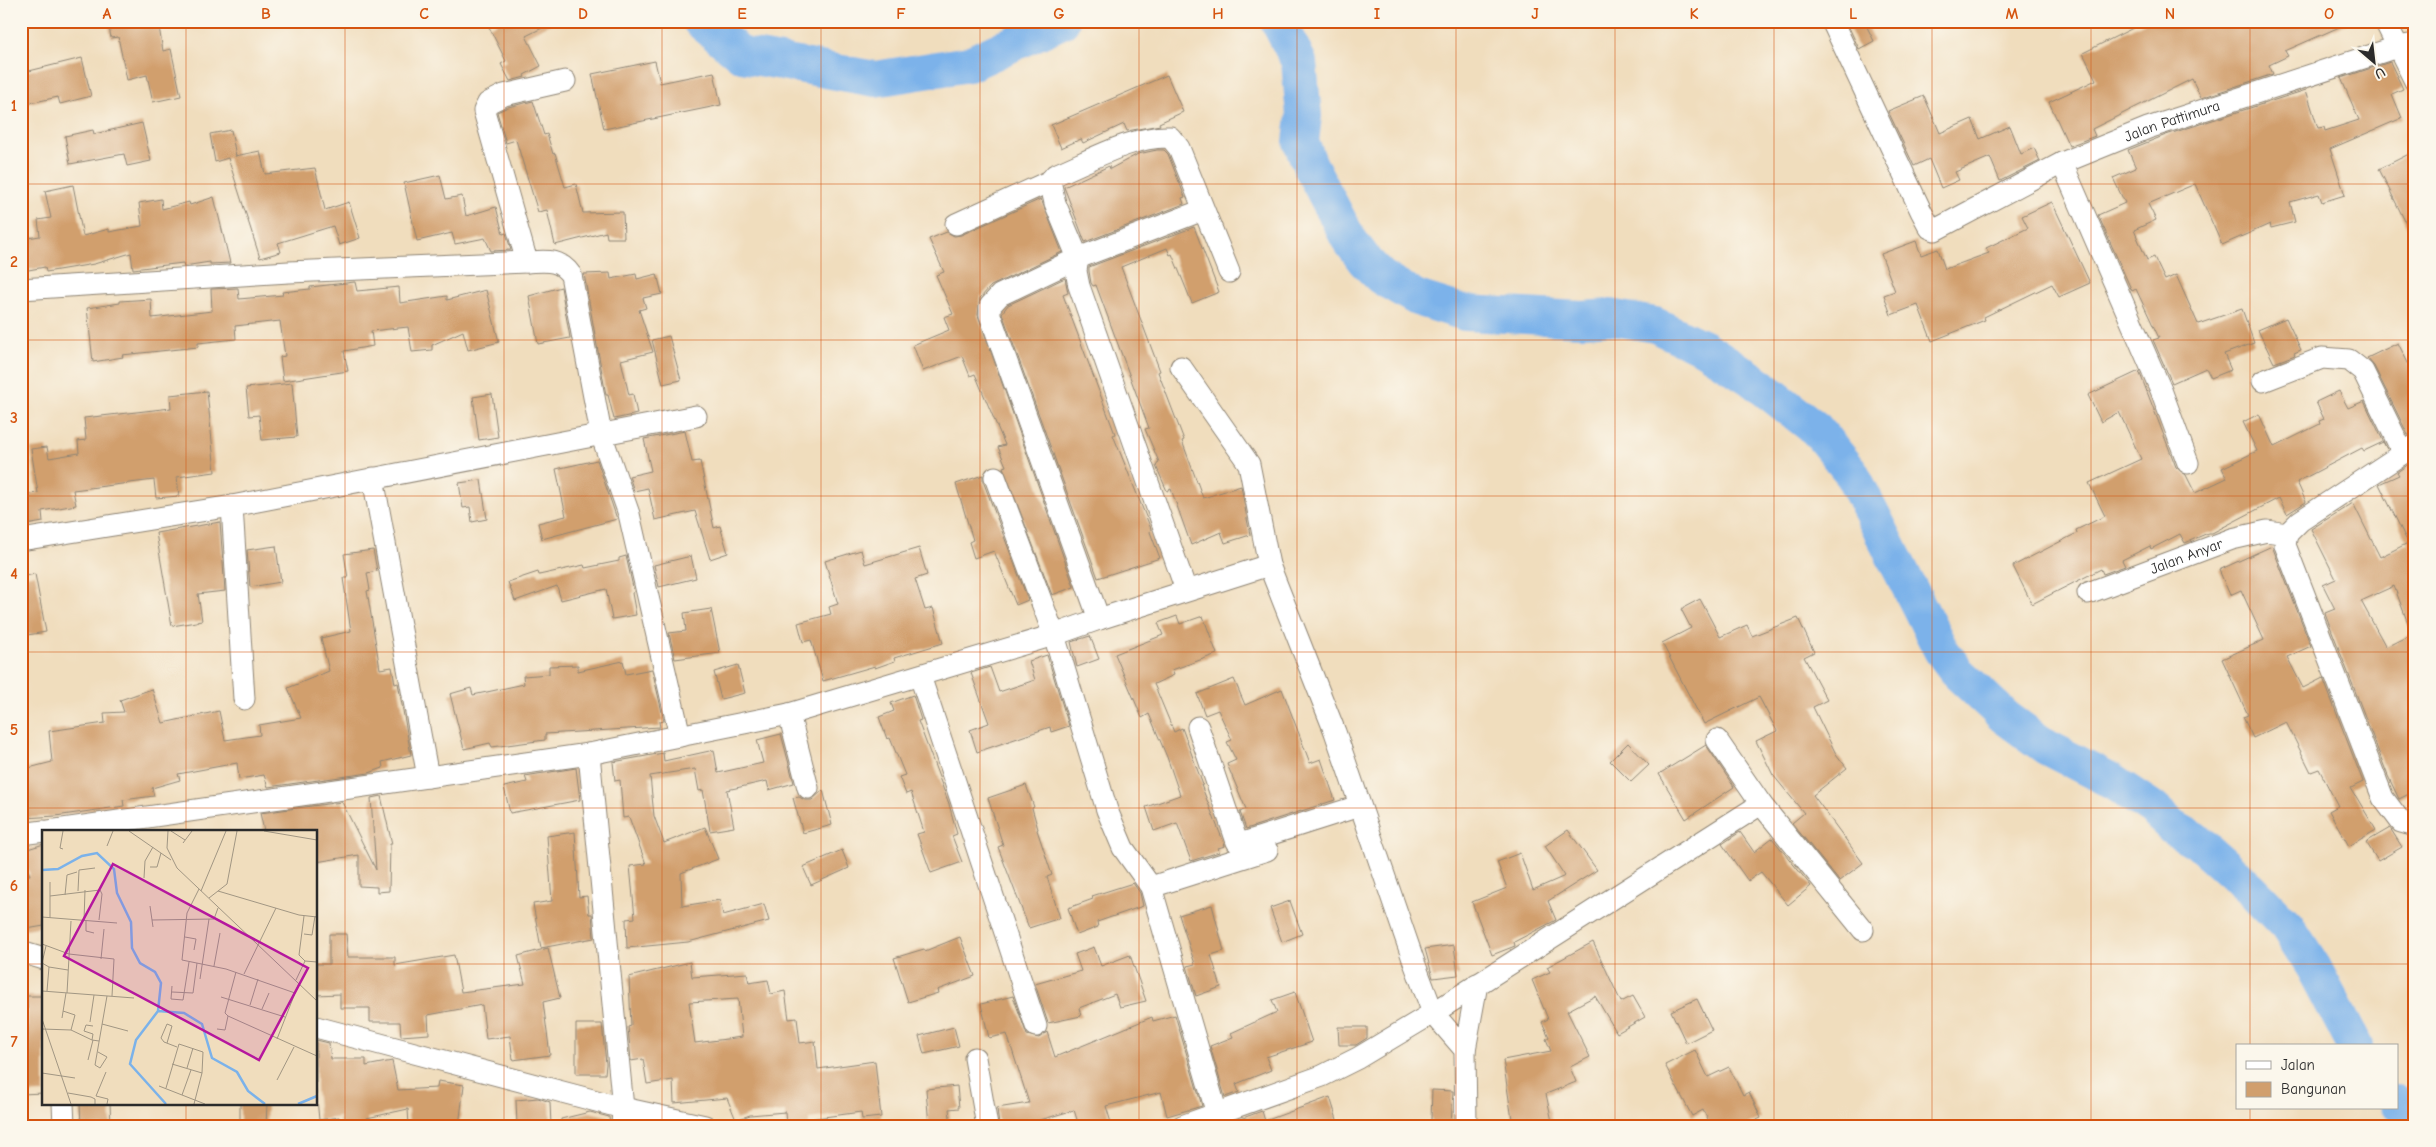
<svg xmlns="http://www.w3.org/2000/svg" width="2436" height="1147" font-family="'Comic Neue',sans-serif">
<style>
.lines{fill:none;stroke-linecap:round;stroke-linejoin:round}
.river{stroke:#7bb2ea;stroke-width:36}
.building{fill:#d19f6d;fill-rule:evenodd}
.minor-casing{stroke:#8e8474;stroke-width:23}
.minor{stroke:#fff;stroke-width:21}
.grid{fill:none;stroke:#d5540f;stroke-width:1;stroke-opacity:0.55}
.labels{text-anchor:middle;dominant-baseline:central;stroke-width:4;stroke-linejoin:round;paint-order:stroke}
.street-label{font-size:15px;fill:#2b2b2b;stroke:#fbf7ec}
.inset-river{fill:none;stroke:#7bb2ea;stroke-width:2.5}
.inset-road{fill:none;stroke:#a19683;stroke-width:1}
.view{fill:#b5179e;fill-opacity:0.15;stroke:#b5179e;stroke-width:2.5}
.inset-edge{fill:none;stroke:#2b2b2b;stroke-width:2.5}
.neatline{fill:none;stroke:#d5540f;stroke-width:2}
.grid-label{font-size:16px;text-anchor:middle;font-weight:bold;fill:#d5540f}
</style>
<rect width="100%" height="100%" fill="#fbf7ec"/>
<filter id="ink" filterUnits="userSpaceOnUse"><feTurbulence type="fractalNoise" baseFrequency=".02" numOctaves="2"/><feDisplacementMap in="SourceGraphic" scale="10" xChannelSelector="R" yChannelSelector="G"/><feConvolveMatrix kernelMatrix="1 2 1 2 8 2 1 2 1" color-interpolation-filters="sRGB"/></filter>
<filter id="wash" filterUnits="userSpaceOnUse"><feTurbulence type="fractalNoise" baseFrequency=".0096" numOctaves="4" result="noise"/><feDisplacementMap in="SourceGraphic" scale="20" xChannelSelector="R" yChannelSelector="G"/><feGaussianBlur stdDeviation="1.12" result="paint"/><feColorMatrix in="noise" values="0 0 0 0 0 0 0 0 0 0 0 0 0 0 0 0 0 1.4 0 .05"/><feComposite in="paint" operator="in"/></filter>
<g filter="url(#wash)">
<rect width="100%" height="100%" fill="#f0ddbd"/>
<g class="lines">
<path class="river" d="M700,21L742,55L875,79L969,64L1062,21
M1278,21L1299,62L1304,116L1301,142L1310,165L1348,238L1365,261L1381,277L1417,298L1465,313L1583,319L1610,317L1655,325L1704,348L1752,379L1816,429L1851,472L1941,650L1958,673L2005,717L2046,747L2108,779L2152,808L2174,828L2197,841L2251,889L2287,926L2314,968L2355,1046
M2397,1103L2415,1115"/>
</g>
<g id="blocks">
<path class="building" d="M108,21H158L163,51L171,49L181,96L153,102L147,75L127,80L118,37L111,38Z
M502,21H556L526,36L541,66L524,75L525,77L510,81L501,64L506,61L489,27Z
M1846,21H1864L1874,41L1859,49Z
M2147,21H2353L2285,51L2288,56L2269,65L2273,74L2201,98L2192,79L2092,129L2095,136L2069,146L2049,102L2096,80L2083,53Z
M82,58L91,96L60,104L58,97L21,105V73Z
M655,61L660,83L714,72L721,105L604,129L592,74Z
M2390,62L2403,89L2392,94L2402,118L2330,149L2345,195L2322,202L2319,194L2290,202L2295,222L2271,228L2270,224L2222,245L2195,184L2148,204L2156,220L2134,230L2147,260L2154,257L2165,280L2176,275L2198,324L2242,309L2254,343L2224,354L2231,370L2211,378L2206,368L2172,383L2153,340L2159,338L2136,289L2132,291L2098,215L2125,203L2113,178L2136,168L2128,150L2166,135L2306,90L2318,128L2324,127L2325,131L2359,120L2341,78Z
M1167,75L1183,112L1159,123L1160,125L1127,131L1124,124L1083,143L1081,139L1061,148L1051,125Z
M1924,96L1940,133L1972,119L1980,139L2010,126L2021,154L2034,148L2040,161L2000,181L1990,157L1955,172L1959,180L1941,188L1929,159L1914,166L1888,111Z
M533,101L544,135L547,134L553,154L555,153L565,187L576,184L583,213L623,212L624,238H607L606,232L555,245L547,210L538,212L516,140L506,143L497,112L508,107Z
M142,123L151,161L127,166L124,154L70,164L65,136L93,130L94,134Z
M231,130L236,156H235L260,151L265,174L315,168L325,210L349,202L360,238L339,245L333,226L278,243L281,252L260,258L228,158L215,162L210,134Z
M1157,150H1164L1168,154L1185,197L1182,198L1184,204L1085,242L1064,187L1109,166L1110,169L1138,154Z
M2415,151V241L2379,169Z
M440,175L446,199L462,196L466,216L496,207L503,234L506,233L511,250L491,251L485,238L455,244L452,233L417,241L404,183Z
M73,185L83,236L109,229V232L142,226L139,203L161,199L162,209L189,202L190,205L214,197L230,263L210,264V262L184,266L183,263L133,269L131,253L94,264L46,272L45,267L23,271L21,239L40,236L38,220L51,218L45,191Z
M1041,199L1062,252L991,286L980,298L978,315L1074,587L1052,595L1003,467L1006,466L998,447L1005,445L975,374L970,376L962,356L923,371L913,345L949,330L944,317L953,314L936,275L944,272L929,239L947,232L954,236L961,235Z
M2052,202L2090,283L2059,297L2052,284L1984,317L1985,320L1932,341L1918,305L1891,315L1884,295L1895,291L1881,254L1916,241L1921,255L1938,249L1945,269L1989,253L1986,248L2028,228L2022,216Z
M1194,227L1219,292L1192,303L1172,254L1170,255L1167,248L1121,267L1160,371L1158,372L1184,440L1182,441L1203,498L1241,486L1250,535L1225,543L1221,532L1191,545L1171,489L1167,491L1156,466L1159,462L1145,429L1149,428L1096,285L1093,286L1091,283L1089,271V267Z
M610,273L611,279L636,274L637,279L657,274L662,294L643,298L646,308L639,310L653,352L621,360L629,395L633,394L637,414L614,419L608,395H606L584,274Z
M1065,278L1068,293L1063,295L1115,434L1113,435L1151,529L1150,532L1160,558L1098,578L1002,313L1008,305Z
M355,282L357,291L399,287L400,303L447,296V300L486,290L499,342L468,350L463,331L432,345V350L412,352L408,327L371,331L373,346L344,351L348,371L283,381L280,357L285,356L280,321L235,326L236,339L198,343V347L122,355L123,357L93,362L87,308L120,303V301L151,299L152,318L212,311L211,289L238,288L239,299L283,295L282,292L310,289V287Z
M561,287L570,338L538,344L529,296Z
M2286,318L2301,350L2294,353L2295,355L2274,363L2258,330Z
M669,336L681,380L663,384L652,340Z
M2398,343L2409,365L2415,362V434L2408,435L2374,366L2367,358Z
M2139,371L2176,467L2186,475L2195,493L2227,478L2222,468L2257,451L2243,422L2259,414L2274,447L2320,424L2319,421L2324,419L2316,402L2339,391L2348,408L2364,401L2387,449L2383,442L2364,451L2362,448L2297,482L2306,502L2287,514L2279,498L2212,533H2208L2185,543L2180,534L2151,549L2150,546L2122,560L2125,566L2103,574L2101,569L2032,604L2013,566L2077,533L2076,530L2105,516L2089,483L2141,459L2119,412L2101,422L2088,395Z
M292,383L297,437L262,440L259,415L249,416L246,388Z
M207,391L215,472L177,477L179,496L156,498L154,480L73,490L76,505L42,511L43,522L21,526V495L38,493L31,449L47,447L49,458L79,453L78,441L86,440L84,418L171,408L170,395Z
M492,394L498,437L479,440L473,397Z
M685,431L692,462L700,461L714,528L720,526L728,553L710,559L695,511L655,520L648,488L634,491L629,476L651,471L644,439Z
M597,460L617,519L542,539L538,523L566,516L556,469Z
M2415,460V791L2399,799L2388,776L2325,613L2335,609L2323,585L2336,579L2311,529L2353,503L2380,557L2408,543L2379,484L2399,475L2397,472ZM2394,586L2412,634L2386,647L2361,601Z
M983,475V481L1028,600L1016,605L994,551L974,558L969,542L973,540L956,484Z
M481,480L487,519L472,522L470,507L463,508L459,483Z
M220,522L225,591L198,594L202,621L172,626L156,533Z
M276,546L281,582L250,587L247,550Z
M2272,546L2311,646L2287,657L2303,688L2323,678L2363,782L2351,788L2376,830L2349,846L2329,811L2338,806L2319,769L2311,772L2286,722L2253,738L2243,717L2248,715L2222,659L2264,640L2241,590L2230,595L2219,570Z
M919,548L927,575L915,579L925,610L933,608L943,643L894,658L895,661L875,668V666L823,681L811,640L803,642L798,623L831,614L829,607L838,604L825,561L861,550L865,564Z
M373,550L377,571L367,573L370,590L367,591L380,669L392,667L395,684L398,683L411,755L382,762L383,768L369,773L268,787L264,775L239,779L237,763L178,774L180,780L152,788L154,796L123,800L124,806L56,816L25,818L21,793V770L52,762L49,731L105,723L104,713L124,712L120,700L152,689L163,723L219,711L225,740L260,735L259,725L301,718L288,688L329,671L321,638L351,631L343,578H348L344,554Z
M626,556L634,592L632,593L636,615L612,619L606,589L561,600L557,586L515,601L508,582L538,572L539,575L584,565L585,568L619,561V558Z
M691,556L696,578L659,587L654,565Z
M35,574L46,632L21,636V577Z
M1700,599L1720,637L1747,625L1752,636L1798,618L1814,652L1804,657L1827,700L1813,707L1836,754L1847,768L1813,795L1863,863L1839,881L1792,823L1804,813L1773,775L1756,741L1777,731L1759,697L1704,724L1662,643L1691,628L1681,609Z
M711,609L720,653L675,659L669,633L686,631L684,613Z
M1177,616L1180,624L1203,616L1217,654L1172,670L1174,675L1154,684L1174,732L1182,728L1203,785H1201L1225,846L1218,848L1219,852L1191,861L1177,823L1154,831L1146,807L1180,795L1167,757L1149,714L1142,718L1115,654L1163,635L1158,623Z
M1090,636L1099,659L1077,667L1071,642Z
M1047,655L1069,726L1051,732L1050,727L977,752L970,730L989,723L971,673L990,667L999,692L1035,680L1029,661Z
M623,661L626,674L652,669L664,721L659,722L660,727L545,734V740L492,747L490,743L464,749L450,694L471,688L473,695L524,684L523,676L549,674V666L578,665V671Z
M738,665L745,693L721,699L714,672Z
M1234,679L1245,705L1282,689L1310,763L1321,759L1335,800L1246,829L1240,812L1246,809L1227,764L1236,760L1227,742L1232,740L1218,710L1205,715L1197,694Z
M913,695L921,720L918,721L949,804L957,834L952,836L962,862L931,873L917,834L924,832L911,792L906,794L899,777L905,775L890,738L887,739L879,717L894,711L891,703Z
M781,734L794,783L769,790L767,781L727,790L734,827L710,831L703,790L699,791L695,769L650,776L654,816L664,843L705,827L718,859L681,873L682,906L720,900L723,915L764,904L769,921L688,942L627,948L626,919L635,918L630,866L646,864L629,817L623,818L620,780L615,781L613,762L663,753L664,761L714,750L718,773L763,763L757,740Z
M1628,743L1649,765L1631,782L1610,761Z
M1706,745L1734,787L1686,819L1659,774Z
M576,768L580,800L510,813L504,787L527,782L525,776Z
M1026,785L1034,807L1032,808L1038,829L1037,830L1052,875L1047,877L1060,918L1029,928L998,847L1003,845L988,798Z
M823,790L832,825L803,833L793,798L799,797L805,800H812Z
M381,796L392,844H390L389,891L377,892V887L359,886V855L316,862V831H264L260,813L342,802L376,870L371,798Z
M2390,828L2402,847L2378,861L2366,842Z
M1568,830L1597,870L1548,901L1556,920L1514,942L1515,946L1492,955L1472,902L1507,888L1497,862L1520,853L1533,890L1565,876L1545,846Z
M575,832L579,897L587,896L589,914H592L594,938L541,948L533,904L552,901L547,836Z
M1740,832L1754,852L1772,838L1811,886L1788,905L1761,872L1748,881L1722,844Z
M44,844V926L21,930V876L30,875L21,851Z
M842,850L849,868L811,885L803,867Z
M1133,883L1140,893L1143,906L1097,922L1098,927L1077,935L1068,908L1093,899L1092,896Z
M1290,901L1302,934L1282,942L1270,908Z
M1212,905L1224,951L1211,955L1221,987L1196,996L1187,966L1195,964L1179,915Z
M329,934H346L348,957H395V965L454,955L461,992L525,984L518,956L548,948L560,998L543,1002L550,1055L513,1060L510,1036L486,1039L482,1005L428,1015L429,1034L401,1036L400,1022H370V1008H340V994L316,995V964H329Z
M960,937L975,976L937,990L938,993L908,1002L894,958L924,949L925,951Z
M1593,942L1621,1002L1633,996L1645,1017L1617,1033L1595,996L1567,1011L1590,1057L1570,1067L1576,1082L1546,1094L1553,1126H1513L1503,1060L1551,1051L1546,1039L1549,1037L1542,1022L1548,1019L1532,980L1550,972L1547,967Z
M1454,945L1458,975L1433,978L1425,949Z
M1094,947L1101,966L1130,955L1146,1001L1120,1007L1115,994L1079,1008L1081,1016L1048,1023L1035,984L1081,971L1075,954Z
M690,962L692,977L747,973L749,983L768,980L771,994L785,991L789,1019L797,1018L800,1043L815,1041L818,1069L875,1061L881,1117L862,1119L861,1112L809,1119V1126H786L785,1112L750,1115L736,1120L727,1098L674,1103L673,1080L647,1084L643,1059L631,1061L628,1027L631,1026L629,977ZM738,999L742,1037L695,1043L689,1002Z
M1295,992L1312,1042L1266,1057L1271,1070L1236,1084L1239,1092L1225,1097L1210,1046L1233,1037L1231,1033L1277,1012L1272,1000Z
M27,996H44V1093L21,1094L22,1036H28Z
M1013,996L1027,1035L1039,1038L1047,1032L1055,1057L1152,1017L1153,1021L1175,1015L1202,1106L1167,1116L1161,1092L1106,1106L1112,1126H1079L1074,1110L1020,1126H999L997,1108L1029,1103L1007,1034L989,1038L981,1004Z
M1697,999L1712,1030L1686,1043L1671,1011Z
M576,1024H602L606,1064L605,1074H576Z
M954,1027L959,1046L924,1054L919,1036Z
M1338,1027H1367V1038L1356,1045H1339Z
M316,1040L329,1043L331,1059H366V1066L392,1061L398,1090L437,1088L438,1081L464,1085L459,1126H409L408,1109L367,1118L368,1126H340L339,1117L319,1120L316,1088Z
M1695,1050L1708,1077L1729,1067L1743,1095L1749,1092L1761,1118L1744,1126H1711L1703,1110L1692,1116L1665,1065Z
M957,1086L959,1108L949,1109L951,1126H929L926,1089Z
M1432,1090L1453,1091L1451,1126H1433L1431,1119Z
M1330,1097L1339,1126H1221L1262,1111L1265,1121Z
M538,1098L550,1102L551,1126H517L516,1100Z
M80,1103H110L111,1126H81Z
M240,1103H267L266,1126H240Z
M590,1112L609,1117L610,1126H561V1119Z"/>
</g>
</g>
<g filter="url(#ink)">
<use href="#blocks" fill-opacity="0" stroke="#8e8474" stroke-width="1"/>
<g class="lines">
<defs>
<g id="minor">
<path id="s1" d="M1832,21L1921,211L1930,228L1935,230L2062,163L2148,128L2397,47L2415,44"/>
<path d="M2385,21L2415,81"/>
<path d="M2062,163L2161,390L2188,463"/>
<path d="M956,224L1050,181"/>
<path d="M527,262L484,111L488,103L504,95L565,81"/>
<path d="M21,289L289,272L527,262C546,261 559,258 571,275L601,434L629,514L680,736"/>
<path d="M1181,367L1249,464L1269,565L1335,732L1415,965L1433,1013L1465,1050L1466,1126"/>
<path d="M2263,381L2322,358L2349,360L2363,371L2403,453"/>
<path d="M995,477L1054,635L1107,810L1123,848L1151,887L1217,1114"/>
<path d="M373,478L428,777"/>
<path d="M232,506L244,699"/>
<path d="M2287,534L2285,545L2383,798L2401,822L2415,826"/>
<path d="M2287,534L2300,521L2414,446"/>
<path d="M21,540L232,506L696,416"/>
<path d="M1186,590L1079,286L1076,271L1078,258L1055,203L1050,181L1055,175C1089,161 1134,135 1170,137L1179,148L1229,272"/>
<path id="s2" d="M2088,593L2232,539L2267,531L2287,534"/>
<path d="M1099,619L990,315V306L1000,295L1078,258L1203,210"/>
<path d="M920,676L1036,1026"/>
<path d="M789,714L808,788"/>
<path d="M1198,727L1237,842L1240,844L1359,806"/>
<path d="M1717,740L1761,804L1863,930"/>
<path d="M589,754L623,1108L622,1126"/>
<path d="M49,831L589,754L789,714L1054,635L1099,619L1269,565"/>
<path d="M21,834L44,831"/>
<path d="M1151,887L1267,850"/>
<path d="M21,952L44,959"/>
<path d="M316,1027L623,1108L705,1126"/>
<path d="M1465,1050L1477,984"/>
<path d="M975,1058L987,1126"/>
<path d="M63,1103L64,1126"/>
<path d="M1182,1126L1322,1076L1358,1058L1433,1013L1761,804"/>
</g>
</defs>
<use href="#minor" class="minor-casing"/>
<use href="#minor" class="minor"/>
</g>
</g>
<path class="grid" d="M186,21V831M345,21V1126M504,21V1126M662,21V1126M821,21V1126M980,21V1126M1139,21V1126M1297,21V1126M1456,21V1126M1615,21V1126M1774,21V1126M1932,21V1126M2091,21V1126M2250,21V1046M21,184H2415M21,340H2415M21,496H2415M21,652H2415M21,808H2415M21,964H44M316,964H2415M186,1103V1126M2250,1108V1126"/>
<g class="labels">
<g class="street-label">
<text stroke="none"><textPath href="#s1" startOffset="496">Jalan Pattimura</textPath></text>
<text stroke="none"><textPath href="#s2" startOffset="105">Jalan Anyar</textPath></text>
</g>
</g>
<g transform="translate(42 830)">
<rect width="275" height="275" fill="#f0ddbd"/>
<path class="inset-river" d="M0,40L16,39L40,26L55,23L72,39L75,63L89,92L90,118L98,133L113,142L119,153L116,181L94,210L88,234L124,274M116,181L142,183L160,194L170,228L195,242L206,261L223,274M256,274L275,266"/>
<path class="inset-road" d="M21,1L18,18L21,19M87,1L129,30M126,1L125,18L135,38L275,171M129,1L143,10M222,1L275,10M141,13L150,1M65,16L71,1M108,37H115L119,23M102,48L103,31L111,17M8,52V88M157,59L145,83L140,130L184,139L253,163M36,61L37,40L53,38M159,61L184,1M176,61L185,54L195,1M23,65L25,45L35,42M8,66L58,60L60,64L57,90M167,68L176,61L257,85L275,87M108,76L111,97M262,86L257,125L263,131L275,132M0,87L75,93M110,90L172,89L176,78M42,91L43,60M44,91V101L52,103M262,104L270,105L273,86M143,107L154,109L152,120M0,114L27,124L72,129L70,166M4,116L0,133L7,137L5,161M59,129L62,99M172,136L178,103M7,137L26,140M202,144L234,78M158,149L167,89M254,150L263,131M130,156L129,169L141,170L147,132M0,161L92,168M130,162L151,163L155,133M25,163L29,91M179,167L243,187M208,175L216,149M220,179L227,163M186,186L275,226M20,188L24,163M0,189L29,274M48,192L52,165M60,194L86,201M51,196L44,195L42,201L51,204L50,210L57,211M0,199L29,200L33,185L21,181M175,199L183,200L186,186L183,183L194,142M29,200L50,210M235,209L257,153M125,213L130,196L125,194L119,208L122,212L135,217M56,222L65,227L58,238L53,235L65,166M46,230L51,210M130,234L160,243L152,274M145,238L151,218M0,243L33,248M235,250L252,217M117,256L163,274M124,258L137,214L161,222L160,243M26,263L49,267L53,269V274M140,265L149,240M54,266L64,242M54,266L66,269L65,274"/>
<path class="view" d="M71,34L266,138L217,230L22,126Z"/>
<rect width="275" height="275" class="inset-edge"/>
</g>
<rect width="2436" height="1147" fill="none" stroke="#fbf7ec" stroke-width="55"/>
<rect x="2236" y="1044" width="162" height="65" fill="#fbf7ec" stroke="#a8a59f"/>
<rect x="2246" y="1061" width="25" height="8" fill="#ffffff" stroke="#a8a59f"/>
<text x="2281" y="1070" font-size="15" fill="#2b2b2b">Jalan</text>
<rect x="2246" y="1082" width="25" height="15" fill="#d19f6d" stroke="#a8a59f"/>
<text x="2281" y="1094" font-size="15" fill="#2b2b2b">Bangunan</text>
<g transform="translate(2374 62) rotate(152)" stroke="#fbf7ec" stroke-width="4" paint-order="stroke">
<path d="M0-4L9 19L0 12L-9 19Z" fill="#2b2b2b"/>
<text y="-8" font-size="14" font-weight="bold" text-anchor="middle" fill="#2b2b2b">U</text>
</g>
<rect x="28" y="28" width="2380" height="1092" class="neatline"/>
<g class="grid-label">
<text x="107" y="19">A</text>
<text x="266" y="19">B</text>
<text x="424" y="19">C</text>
<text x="583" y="19">D</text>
<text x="742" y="19">E</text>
<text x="901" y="19">F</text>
<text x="1059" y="19">G</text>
<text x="1218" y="19">H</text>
<text x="1377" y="19">I</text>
<text x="1535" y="19">J</text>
<text x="1694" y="19">K</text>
<text x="1853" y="19">L</text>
<text x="2012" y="19">M</text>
<text x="2170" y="19">N</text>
<text x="2329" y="19">O</text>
<text x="14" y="111">1</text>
<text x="14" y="267">2</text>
<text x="14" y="423">3</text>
<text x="14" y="579">4</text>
<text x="14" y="735">5</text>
<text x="14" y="891">6</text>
<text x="14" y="1047">7</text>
</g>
</svg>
